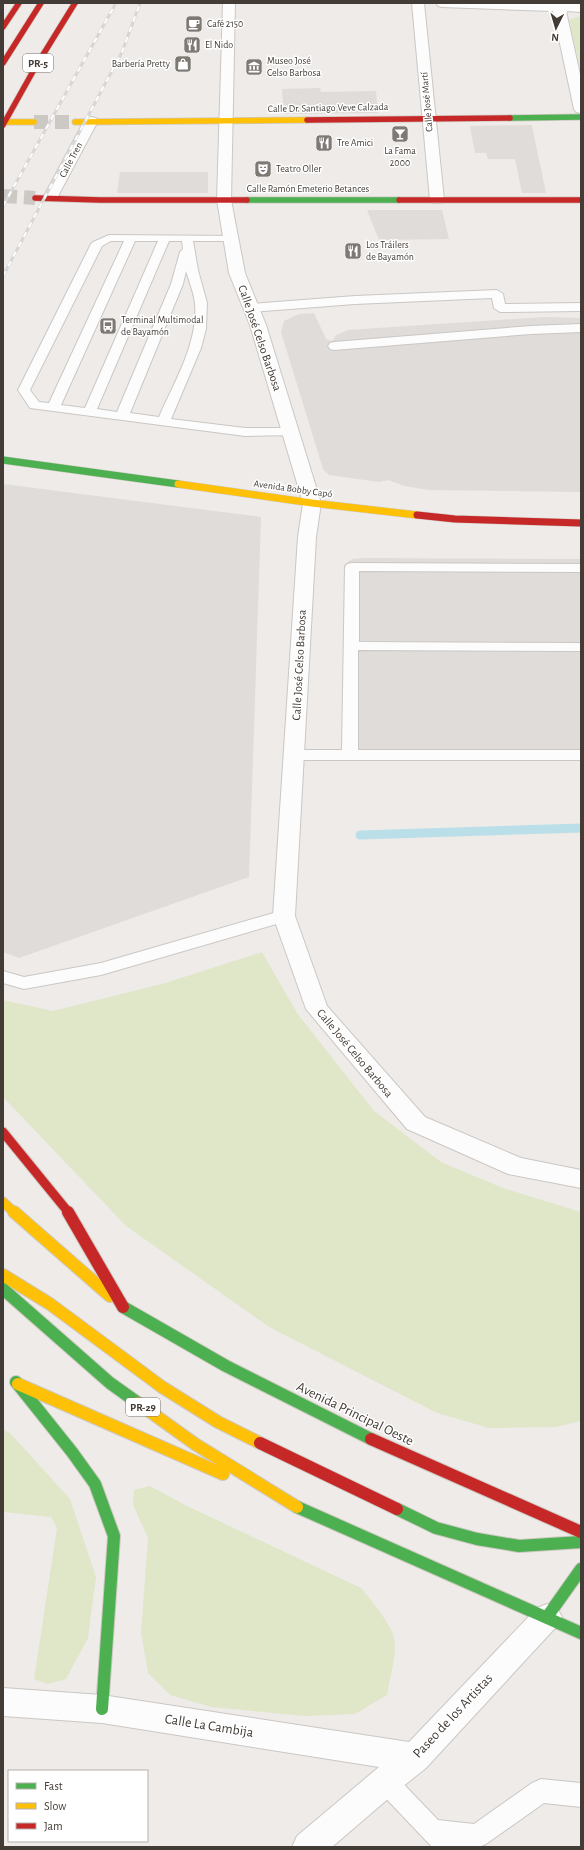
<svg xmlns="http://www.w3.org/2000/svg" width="584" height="1850" font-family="'Alegreya Sans',sans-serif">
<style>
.green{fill:#e0e7c9}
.parking{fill:#dfdcd9}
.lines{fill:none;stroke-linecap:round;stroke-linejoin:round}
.stream{stroke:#bbdfe9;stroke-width:9}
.secondary-tunnel{stroke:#ccc8c4;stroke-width:14;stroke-dasharray:14 7;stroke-linecap:butt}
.lane-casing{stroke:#cac7c4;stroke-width:2}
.street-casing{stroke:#cac7c4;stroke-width:2}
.fast-far2-casing{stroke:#cec8c1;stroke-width:7}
.fast-far1-casing{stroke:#cec8c1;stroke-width:8}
.fast-casing{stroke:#cec8c1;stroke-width:14}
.slow-far3-casing{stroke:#cec8c1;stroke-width:7}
.slow-far2-casing{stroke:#cec8c1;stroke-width:8}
.slow-far1-casing{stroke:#cec8c1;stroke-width:11}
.slow-casing{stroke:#cec8c1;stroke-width:14}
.jam-far3-casing{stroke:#cec8c1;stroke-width:7}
.jam-far2-casing{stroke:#cec8c1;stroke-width:8}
.jam-far1-casing{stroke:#cec8c1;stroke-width:11}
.jam-casing{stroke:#cec8c1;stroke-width:14}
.lane{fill:#fcfcfc;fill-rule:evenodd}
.street{fill:#fcfcfc;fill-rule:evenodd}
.fast-far2{stroke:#4caf50;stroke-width:5.5}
.fast-far1{stroke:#4caf50;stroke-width:7}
.fast{stroke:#4caf50;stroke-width:12}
.slow-far3{stroke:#ffc107;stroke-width:5.5}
.slow-far2{stroke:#ffc107;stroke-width:7}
.slow-far1{stroke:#ffc107;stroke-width:9}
.slow{stroke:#ffc107;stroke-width:12}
.jam-far3{stroke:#c62828;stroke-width:5.5}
.jam-far2{stroke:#c62828;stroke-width:7}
.jam-far1{stroke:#c62828;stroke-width:9}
.jam{stroke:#c62828;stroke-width:12}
.rail-casing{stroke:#d8d7d7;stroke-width:3}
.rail{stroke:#fff;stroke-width:2;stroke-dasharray:5.5;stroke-linecap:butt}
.labels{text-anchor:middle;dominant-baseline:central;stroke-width:3;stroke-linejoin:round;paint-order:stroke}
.far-poi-label{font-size:10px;fill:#433b35;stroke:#fff;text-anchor:start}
.far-street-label{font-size:10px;fill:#433b35;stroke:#fff}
.shield{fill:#fff;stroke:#7b7672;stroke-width:1}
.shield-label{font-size:11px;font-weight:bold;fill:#433b35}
.street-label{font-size:12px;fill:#433b35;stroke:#fff}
.near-street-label{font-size:14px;fill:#433b35;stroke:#fff}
</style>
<rect width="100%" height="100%" fill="#eeebe8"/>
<path class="green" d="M581,16V72L569,20L571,19Z
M262,952L297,1013L374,1111L441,1162L503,1188L581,1212V1421L556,1427L489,1428L437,1413L269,1327L126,1226L3,1097V1000L53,1011L162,984Z
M3,1429L11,1434L70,1499L96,1577L88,1638L66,1679L48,1684L34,1679L57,1528L51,1517L3,1512Z
M150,1486L185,1505L361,1588C370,1599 391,1624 394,1637C397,1656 390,1677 387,1695L355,1714L304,1716L211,1707L170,1695L148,1673L141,1633L148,1538L133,1505L134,1490Z"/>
<path class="parking" d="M320,88L321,92L376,91L378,113L284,114L282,89Z
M532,125V126L546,193H522L515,159H488L486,153H475L470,126Z
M120,172H208V193H117Z
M367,210H442L449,239L379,240Z
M314,313L326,339L332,341L336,335L348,330L544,317L581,318V492L429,490L405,486L388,480L379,482L329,475L323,469L281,332L284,321L299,314Z
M3,484L261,517L249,877L19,958L3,952Z
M366,558L581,559V760L343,757L344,565L352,559Z"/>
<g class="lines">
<path class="stream" d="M360,835L581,828"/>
<path class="secondary-tunnel" d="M34,122H75
M3,196L35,198"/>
<defs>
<path id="lane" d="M109,235L235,236L237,238L235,240L231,241H193L198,270L207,303L206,329L201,348L171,419L245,428H291L296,429L297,432L296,435L245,436L30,408L18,390L91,244L93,242ZM111,241H124L49,403L39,402L30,390L102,246ZM135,241H158L85,408L61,405ZM169,241H182L183,249L180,252L171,284L117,412L97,409ZM186,271C189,281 194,293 195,304C198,344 174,382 159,417L130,413L183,284Z
M497,290L503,294L505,304L581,303V311L500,312L494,308L492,298L355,304L251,312L245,308L251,304L355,296Z
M581,324V332L531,334L334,350L330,349L328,346L330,343L334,342L531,326Z
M352,563L581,564V572L359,571V642L581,643V651L358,650V750H581V760H293L287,758L285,755L287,752L293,750H342L345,567L347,564Z
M284,910L290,912L292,916L290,920L101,975L24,989L3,983V971L24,977L101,963Z
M385,1769L393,1773L438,1820L474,1824L532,1783L541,1779L581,1783V1807L544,1803L486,1844L479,1847H432L377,1789L373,1781L377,1773Z"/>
<path id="street" d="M223,3H235L231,200L245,273L266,325L321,503L316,537L295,916L327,1006L425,1117L521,1158L581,1170V1188L508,1174L407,1129L306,1009L273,916L298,537L303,503L250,325L229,273L217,200Z
M412,3H424L444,200L442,203H432L430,200Z
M436,3L581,4V12L566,11L581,79V113L576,112L574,109L553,11L442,7L438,6Z
M91,117L96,118L98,121L57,198L55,201H45L43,198L84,121L86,118Z
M547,1604L557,1608L562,1617L557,1626L426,1768L396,1792L332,1847H292L297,1836L379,1767L102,1723L3,1716V1688L102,1695L409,1742L537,1608Z"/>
<path id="fast-far2" d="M510,118L581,117
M247,200H399"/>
<path id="fast-far1" d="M3,460L178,484"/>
<path id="fast" d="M3,1289L110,1383L138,1403
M123,1307L226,1366L371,1439
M16,1382L72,1452L95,1484L114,1536L102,1709
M297,1507L581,1633
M397,1509L436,1528L477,1539L519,1546L581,1542
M547,1617L581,1569"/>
<path id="slow-far3" d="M3,122H34
M75,122L307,120"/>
<path id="slow-far2" d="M178,484L312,503L417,515"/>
<path id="slow-far1" d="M3,1202L15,1213"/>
<path id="slow" d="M14,1212L110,1296
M3,1275L50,1304L162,1387L218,1422L260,1443
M18,1384L223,1474
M138,1403L195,1444L297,1507"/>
<path id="jam-far3" d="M3,27L19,3
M3,63L41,3
M307,120L510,118
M3,125L36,66L75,3
M35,198L100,200H247
M399,200H581"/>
<path id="jam-far2" d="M417,515L455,519L581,523"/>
<path id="jam-far1" d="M3,1132L69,1213"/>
<path id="jam" d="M68,1212L123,1307
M371,1439L581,1532
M260,1443L397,1509"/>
</defs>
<use href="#lane" class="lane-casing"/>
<use href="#street" class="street-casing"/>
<use href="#fast-far2" class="fast-far2-casing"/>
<use href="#fast-far1" class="fast-far1-casing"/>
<use href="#fast" class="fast-casing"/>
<use href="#slow-far3" class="slow-far3-casing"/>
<use href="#slow-far2" class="slow-far2-casing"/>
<use href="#slow-far1" class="slow-far1-casing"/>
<use href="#slow" class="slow-casing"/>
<use href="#jam-far3" class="jam-far3-casing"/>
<use href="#jam-far2" class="jam-far2-casing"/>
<use href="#jam-far1" class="jam-far1-casing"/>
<use href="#jam" class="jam-casing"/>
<use href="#lane" class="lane"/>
<use href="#street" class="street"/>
<use href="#fast-far2" class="fast-far2"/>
<use href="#fast-far1" class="fast-far1"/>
<use href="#fast" class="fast"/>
<use href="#slow-far3" class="slow-far3"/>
<use href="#slow-far2" class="slow-far2"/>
<use href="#slow-far1" class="slow-far1"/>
<use href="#slow" class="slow"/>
<use href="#jam-far3" class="jam-far3"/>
<use href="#jam-far2" class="jam-far2"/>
<use href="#jam-far1" class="jam-far1"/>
<use href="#jam" class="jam"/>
<defs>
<path id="rail" d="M3,206L116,3
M3,276L122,52L140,3"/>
</defs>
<use href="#rail" class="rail-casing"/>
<use href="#rail" class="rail"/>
</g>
<defs>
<symbol id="cafe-square" viewBox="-11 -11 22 22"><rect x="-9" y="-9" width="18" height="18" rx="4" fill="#7f7974" stroke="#fff"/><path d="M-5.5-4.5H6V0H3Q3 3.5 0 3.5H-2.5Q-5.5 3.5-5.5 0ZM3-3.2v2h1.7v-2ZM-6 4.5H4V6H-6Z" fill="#fff"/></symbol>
<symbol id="restaurant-square" viewBox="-11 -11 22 22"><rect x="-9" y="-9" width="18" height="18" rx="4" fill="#7f7974" stroke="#fff"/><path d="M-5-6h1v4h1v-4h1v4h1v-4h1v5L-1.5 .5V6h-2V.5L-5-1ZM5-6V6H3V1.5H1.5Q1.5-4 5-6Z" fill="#fff"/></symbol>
<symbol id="shop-square" viewBox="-11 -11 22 22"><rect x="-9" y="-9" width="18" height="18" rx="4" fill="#7f7974" stroke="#fff"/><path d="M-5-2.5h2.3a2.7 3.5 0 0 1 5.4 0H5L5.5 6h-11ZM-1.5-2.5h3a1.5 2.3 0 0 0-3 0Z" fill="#fff"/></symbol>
<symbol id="museum-square" viewBox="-11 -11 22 22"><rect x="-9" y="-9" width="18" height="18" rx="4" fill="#7f7974" stroke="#fff"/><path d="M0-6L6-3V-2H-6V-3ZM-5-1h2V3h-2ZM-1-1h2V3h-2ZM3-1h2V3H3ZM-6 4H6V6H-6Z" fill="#fff"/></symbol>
<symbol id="bar-square" viewBox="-11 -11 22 22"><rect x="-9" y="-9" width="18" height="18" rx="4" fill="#7f7974" stroke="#fff"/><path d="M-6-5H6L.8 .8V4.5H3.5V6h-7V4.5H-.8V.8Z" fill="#fff"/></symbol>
<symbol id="theatre-square" viewBox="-11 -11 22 22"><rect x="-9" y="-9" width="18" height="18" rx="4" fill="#7f7974" stroke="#fff"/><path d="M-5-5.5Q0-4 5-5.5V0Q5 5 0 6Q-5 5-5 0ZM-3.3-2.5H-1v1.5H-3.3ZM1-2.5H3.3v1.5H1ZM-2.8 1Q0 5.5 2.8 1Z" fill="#fff"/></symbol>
<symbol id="bus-square" viewBox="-11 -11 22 22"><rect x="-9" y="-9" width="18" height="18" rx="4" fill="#7f7974" stroke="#fff"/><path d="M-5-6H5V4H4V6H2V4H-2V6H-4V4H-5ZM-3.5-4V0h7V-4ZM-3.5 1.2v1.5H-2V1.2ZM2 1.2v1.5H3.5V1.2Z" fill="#fff"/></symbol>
</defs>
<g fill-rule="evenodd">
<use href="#cafe-square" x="184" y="14" width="20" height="20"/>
<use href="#restaurant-square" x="182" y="35" width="20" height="20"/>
<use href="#shop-square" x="173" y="54" width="20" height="20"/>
<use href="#museum-square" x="244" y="57" width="20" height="20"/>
<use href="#bar-square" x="390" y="124" width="20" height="20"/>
<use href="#restaurant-square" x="314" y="133" width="20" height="20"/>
<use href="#theatre-square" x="253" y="159" width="20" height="20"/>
<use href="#restaurant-square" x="343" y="241" width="20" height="20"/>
<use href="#bus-square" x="98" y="316" width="20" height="20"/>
</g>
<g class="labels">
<g class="far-poi-label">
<text x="207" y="24">Café 2150</text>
<text x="205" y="45">El Nido</text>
<text x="267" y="61">Museo José<tspan x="267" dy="12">Celso Barbosa</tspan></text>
<text x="170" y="64" text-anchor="end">Barbería Pretty</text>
<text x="337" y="143">Tre Amici</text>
<text x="400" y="151" text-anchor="middle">La Fama<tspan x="400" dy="12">2000</tspan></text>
<text x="276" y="169">Teatro Oller</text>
<text x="366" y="245">Los Tráilers<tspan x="366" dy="12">de Bayamón</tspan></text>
<text x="121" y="320">Terminal Multimodal<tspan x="121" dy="12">de Bayamón</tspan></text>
</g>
<g class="far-street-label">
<text transform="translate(427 102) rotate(-95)">Calle José Martí</text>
<text transform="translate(328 108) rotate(-1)">Calle Dr. Santiago Veve Calzada</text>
<text transform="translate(71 160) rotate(-62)">Calle Tren</text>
<text x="308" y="189">Calle Ramón Emeterio Betances</text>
<text transform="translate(293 489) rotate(8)">Avenida Bobby Capó</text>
</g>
<g class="shield">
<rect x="23" y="54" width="30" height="18" rx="3"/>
<rect x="126" y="1398" width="34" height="18" rx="3"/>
</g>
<g class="shield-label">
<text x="38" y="63">PR-5</text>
<text x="143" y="1407">PR-29</text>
</g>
<g class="street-label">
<text transform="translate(260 338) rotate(71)">Calle José Celso Barbosa</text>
<text transform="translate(299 665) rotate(-87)">Calle José Celso Barbosa</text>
<text transform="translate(355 1053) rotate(50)">Calle José Celso Barbosa</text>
</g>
<g class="near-street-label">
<text transform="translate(355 1414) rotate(26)">Avenida Principal Oeste</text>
<text transform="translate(453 1716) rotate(-47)">Paseo de los Artistas</text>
<text transform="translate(209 1726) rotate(9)">Calle La Cambija</text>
</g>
</g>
<rect width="584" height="1850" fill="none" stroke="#433b35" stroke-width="8"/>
<rect x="8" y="1770" width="140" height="72" fill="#ffffff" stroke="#b4b1ae"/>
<rect x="16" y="1783" width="20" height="6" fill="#4caf50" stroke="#b4b1ae"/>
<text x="44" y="1790" font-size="12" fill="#433b35">Fast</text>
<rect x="16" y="1803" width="20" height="6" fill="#ffc107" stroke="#b4b1ae"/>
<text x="44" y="1810" font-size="12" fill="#433b35">Slow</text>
<rect x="16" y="1823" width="20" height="6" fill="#c62828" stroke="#b4b1ae"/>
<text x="44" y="1830" font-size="12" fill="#433b35">Jam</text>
<g transform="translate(556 28) rotate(185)" stroke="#ffffff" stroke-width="3" paint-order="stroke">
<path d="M0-3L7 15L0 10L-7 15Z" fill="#433b35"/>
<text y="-6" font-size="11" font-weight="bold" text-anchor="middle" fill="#433b35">N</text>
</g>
</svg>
